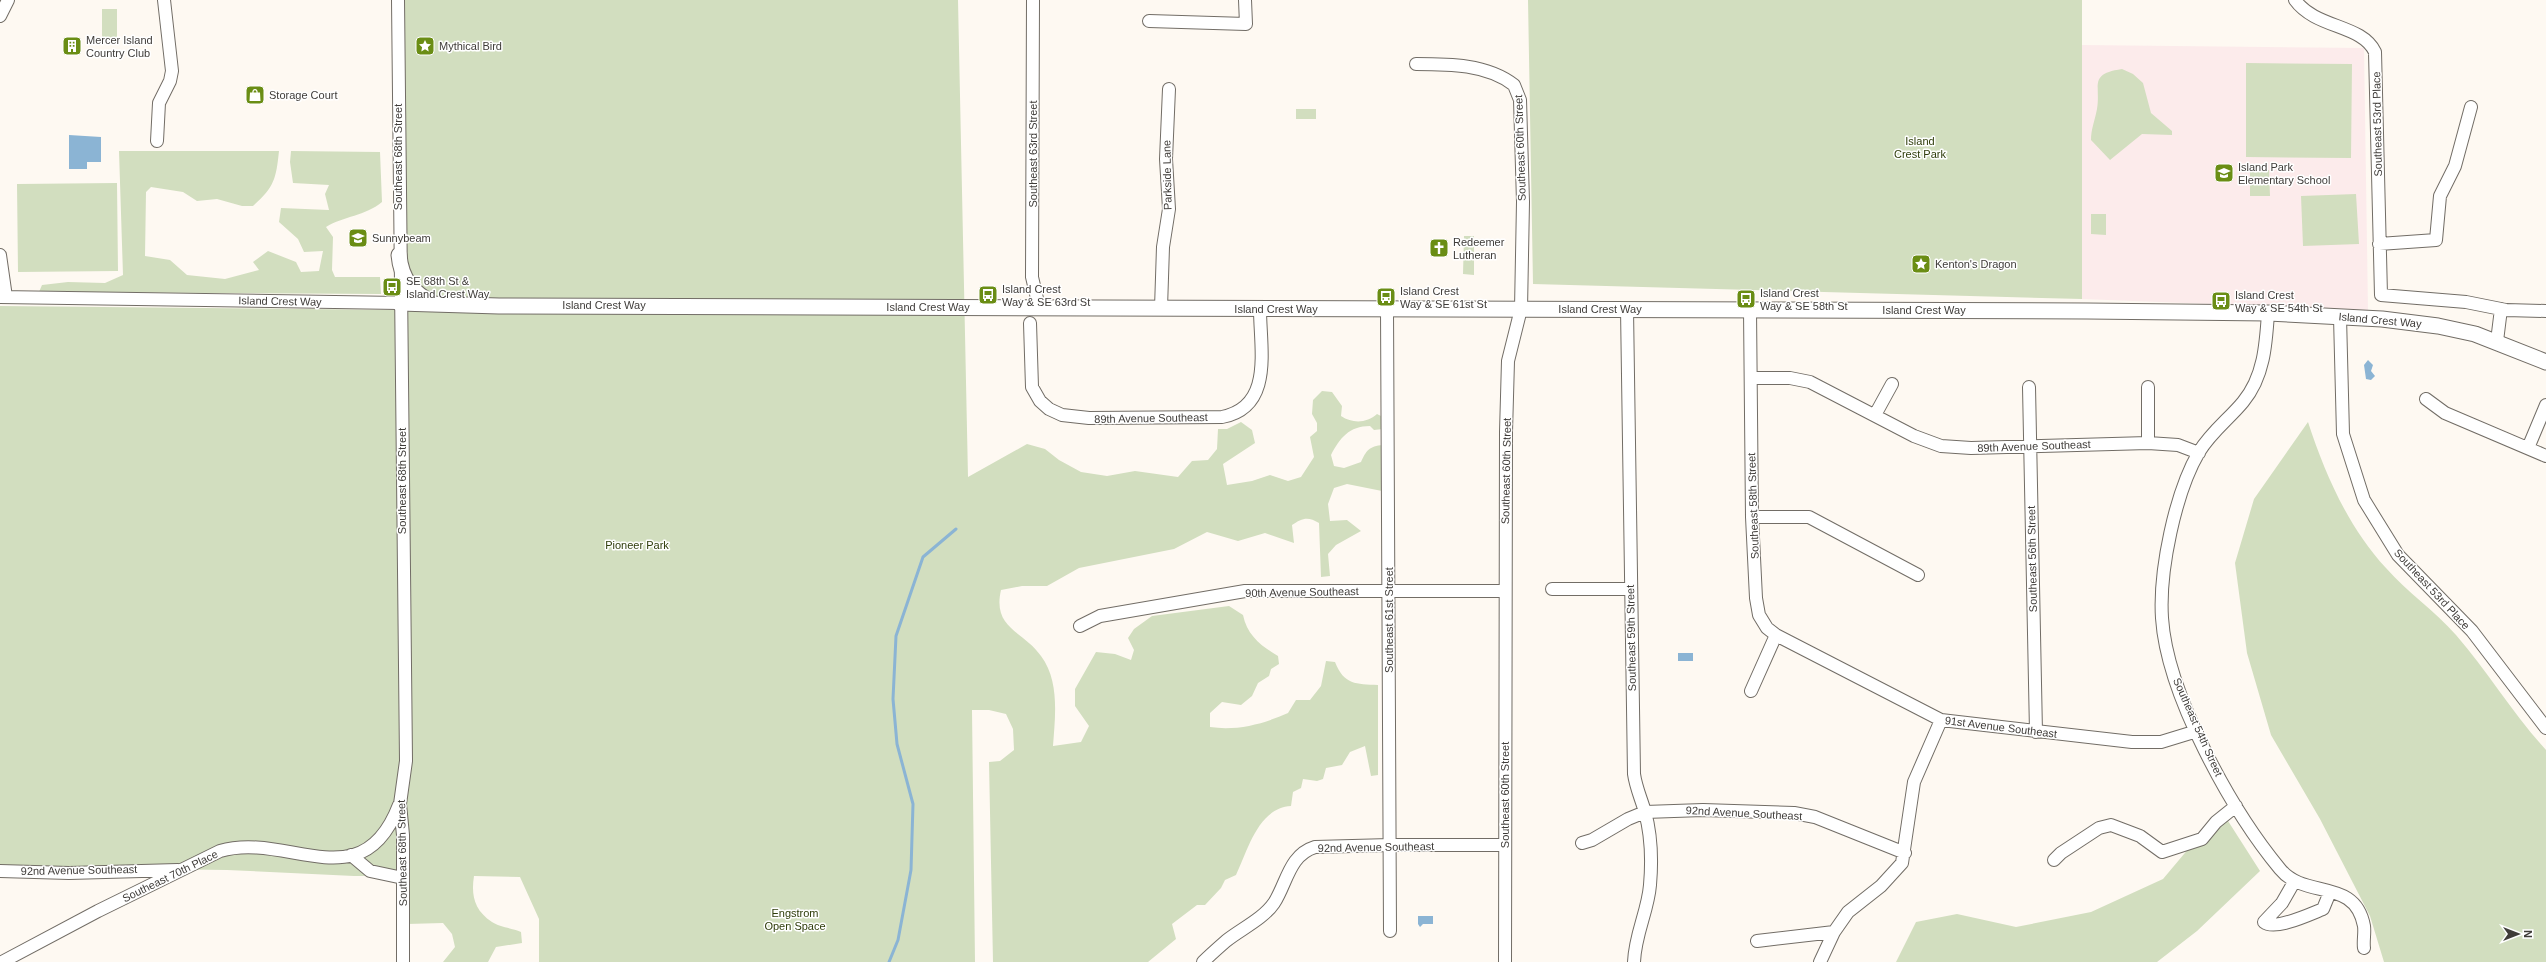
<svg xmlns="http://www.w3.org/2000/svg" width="2546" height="962" font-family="Arial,sans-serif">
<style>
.education{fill:#fcebeb}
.green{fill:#d2debf}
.water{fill:#8bb4d4}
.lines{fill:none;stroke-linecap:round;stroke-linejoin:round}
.stream{stroke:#8bb4d4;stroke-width:3}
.minor-casing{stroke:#726d66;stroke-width:14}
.major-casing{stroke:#726d66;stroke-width:17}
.minor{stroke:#fff;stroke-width:12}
.major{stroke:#fff;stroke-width:15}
.labels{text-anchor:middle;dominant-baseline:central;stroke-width:3;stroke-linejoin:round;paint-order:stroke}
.poi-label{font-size:11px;fill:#3f3c39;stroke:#fff;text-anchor:start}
.street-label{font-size:11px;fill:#3f3c39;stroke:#fff}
.park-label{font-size:11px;fill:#2f3d0b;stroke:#fff}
</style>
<rect width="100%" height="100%" fill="#fef9f2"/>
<path class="education" d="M2082,45L2364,48L2368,310L2082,299Z"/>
<path class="green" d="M404,0H958L968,477L1027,444L1045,449L1059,460L1081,472L1107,476L1135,471L1178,477L1192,461L1208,460L1217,449L1218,429H1227L1241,422L1252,430L1255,443L1223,464L1227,485L1252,481L1270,475L1288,481L1301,477L1314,457L1310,437L1317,431V423L1312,414L1313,400L1322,391L1332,392L1342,406L1341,416C1353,424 1367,423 1377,414L1383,417V429L1374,430L1370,426C1349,426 1340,438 1331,455L1334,466L1344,468L1361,462C1366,451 1369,446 1383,445L1382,491L1347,484L1334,488L1328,504L1330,521L1347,520L1361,531L1336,545L1328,554L1330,576L1321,577L1319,523C1308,516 1302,518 1292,525L1294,543L1265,533L1238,541L1207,532L1174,549L1079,568L1047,586H1022L1001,590C992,629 1024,631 1041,656C1060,681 1055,718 1053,746L1081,742L1089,726L1075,706V689L1096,652L1115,654L1131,660L1134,650L1128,638L1134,629L1152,616L1229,606L1243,615C1247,635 1261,646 1278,656L1279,664L1271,669L1269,676L1258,683L1252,696L1241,705L1222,702L1210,713V727C1237,731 1263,724 1288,713L1296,700H1310L1321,686L1326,661L1335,662C1344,685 1356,684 1378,685V775L1371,776L1365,746L1350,752L1342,765L1326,768L1323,779L1317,781L1303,779L1301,788L1293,792L1291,806C1258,808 1248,850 1236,875L1225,880L1221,888L1205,905H1197L1172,924L1176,939L1148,962H993L989,762L1000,761L1014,750L1013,729L1006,714L989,710H972L975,962H539V919L520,877L474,876C471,895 474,910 492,922C499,927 512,928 521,932L522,943L496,947L488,962H443L455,947L452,934L443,923L407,924V876H354L227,870L0,867V306L404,310Z
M1528,0H2082V299L1533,284Z
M102,9H117V39H102Z
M2246,63L2352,64L2351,158L2246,157Z
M2122,69L2133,74L2143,83L2151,113L2172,131V135L2142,134L2110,160L2091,140C2091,129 2095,120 2097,109C2101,85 2088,74 2122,69Z
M1296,109H1316V119H1296Z
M119,151H279C276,180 274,187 253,206H242L217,199L197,201L183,192L151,187L146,192L145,256L170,260L187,275L225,279L259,270L253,262L268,251L296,262L301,272L319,271L323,251L304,252L298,239L279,222L281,208L329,210L325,194L329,185L293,183L290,162L291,151L380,152L382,202C365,216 344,216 326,227L333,237L332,270L335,277H380L381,294L39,292L42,285L68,282L105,283L123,275Z
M2269,170L2270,196H2250V171Z
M117,183L118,271L18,272L17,184Z
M2356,194L2359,244L2303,246L2301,196Z
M2091,214H2106V235L2091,234Z
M1464,236H1474V275L1463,274Z
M2308,422C2325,474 2348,527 2386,568C2407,592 2435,611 2456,635C2488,672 2513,714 2546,750V962H2384L2370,916L2320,819L2271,735L2247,653L2235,563L2254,499Z
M2221,810L2260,871L2197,931L2157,962H1896L1916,922L1957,914L2016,927L2091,912L2163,879Z"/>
<path class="water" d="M69,135L101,137V162H87V169H69Z
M2368,360L2373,365L2371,371L2375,376L2371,380L2366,379L2364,365Z
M1678,653H1693V661H1678Z
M1418,916H1433V924H1423L1420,927L1418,924Z"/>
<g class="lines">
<path class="stream" d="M889,962L898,940L911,870L913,804L897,744L893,699L896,636L923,557L956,529"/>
<defs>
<path id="minor" d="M398,0L406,761L400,804L403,835V962
M1033,0L1032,277L1039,307
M2295,0C2316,29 2362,24 2375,52L2381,295L2466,302L2506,310L2546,311
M0,16L8,0
M1149,21L1246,24L1245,0
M1416,64C1449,64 1487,64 1514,85L1520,100L1523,202L1521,309L1508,361L1506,432L1505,962
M157,141L159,103L170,81L172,71L164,0
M2379,244L2436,240L2440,196L2455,166L2471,107
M0,255L6,297
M0,297L399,303
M1161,308L1163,247L1169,209L1166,159L1169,89
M1387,309L1390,931
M1627,309L1634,774C1636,788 1641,798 1645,812C1651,834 1652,862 1650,885C1648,911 1635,934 1634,962
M1750,310L1752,517L1756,598L1759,615L1767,628L1776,635L1751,691
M2268,313C2266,344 2264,377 2243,402C2229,419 2211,432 2199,452C2175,493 2159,571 2162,618C2167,695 2232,811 2280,869C2305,900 2355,877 2364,926C2365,933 2363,941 2364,948
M2340,317L2343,434L2364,500L2398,555L2472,631L2546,728
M1030,323L1032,387L1040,401L1049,409L1062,415L1089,418L1222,417C1274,407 1260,349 1260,309
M2497,341L2501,309
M1751,378H1790L1810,382L1914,436L1941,446L1971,448L2148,443L2178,445L2199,453
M2029,387L2036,732
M2426,399L2445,413L2546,456
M1875,415L1892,384
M2148,443V387
M2528,448L2546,405
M1752,517H1809L1918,575
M1552,589H1629
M1080,626L1100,616L1245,591H1505
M1776,635L1941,720L2132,742H2161L2197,731
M1582,843L1592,840L1628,819L1645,812L1703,810L1794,813L1815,817L1905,853
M351,855L370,871L403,878
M2054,860L2061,853L2099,828L2111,825L2140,836L2162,852L2202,839L2216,822L2236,806
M0,871L69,873L178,870
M2294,882L2282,903L2264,922C2275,931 2310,914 2323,909L2330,892
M1757,941L1834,932
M2,962L98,911L220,851C288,831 362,902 399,805
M1203,962C1210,955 1218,948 1226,941C1241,929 1263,919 1274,903C1287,883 1289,855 1315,847L1390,845H1505
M1820,962L1834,932L1848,912L1881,886L1902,863L1914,782L1941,720"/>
<path id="major" d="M399,255C401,279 413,293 434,304
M399,303L499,306L2087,311L2268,313L2382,319L2438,326L2475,334L2546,362"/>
</defs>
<use href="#minor" class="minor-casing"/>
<use href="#major" class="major-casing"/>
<use href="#minor" class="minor"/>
<use href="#major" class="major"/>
</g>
<defs>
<symbol id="building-square" viewBox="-11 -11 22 22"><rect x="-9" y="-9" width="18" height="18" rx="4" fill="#6a8d14" stroke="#fff"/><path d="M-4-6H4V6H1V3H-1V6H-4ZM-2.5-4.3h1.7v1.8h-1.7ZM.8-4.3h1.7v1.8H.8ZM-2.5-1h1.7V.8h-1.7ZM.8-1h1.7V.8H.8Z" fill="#fff"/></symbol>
<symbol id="sight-square" viewBox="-11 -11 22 22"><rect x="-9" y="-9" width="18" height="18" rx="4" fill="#6a8d14" stroke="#fff"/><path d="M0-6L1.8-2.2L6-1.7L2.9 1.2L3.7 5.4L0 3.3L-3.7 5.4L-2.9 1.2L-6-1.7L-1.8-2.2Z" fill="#fff"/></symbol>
<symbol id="shop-square" viewBox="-11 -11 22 22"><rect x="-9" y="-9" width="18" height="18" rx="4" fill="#6a8d14" stroke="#fff"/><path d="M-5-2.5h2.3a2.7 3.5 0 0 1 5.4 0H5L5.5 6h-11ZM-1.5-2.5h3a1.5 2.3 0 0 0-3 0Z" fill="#fff"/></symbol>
<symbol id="school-square" viewBox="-11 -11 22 22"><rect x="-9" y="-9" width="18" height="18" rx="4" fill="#6a8d14" stroke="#fff"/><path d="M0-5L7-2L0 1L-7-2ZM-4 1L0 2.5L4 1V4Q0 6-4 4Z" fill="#fff"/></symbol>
<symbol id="church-square" viewBox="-11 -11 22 22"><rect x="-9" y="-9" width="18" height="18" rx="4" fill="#6a8d14" stroke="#fff"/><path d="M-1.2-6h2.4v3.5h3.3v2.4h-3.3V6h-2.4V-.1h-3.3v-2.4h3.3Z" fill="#fff"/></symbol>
<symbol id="bus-square" viewBox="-11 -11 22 22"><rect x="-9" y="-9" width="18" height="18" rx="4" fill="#6a8d14" stroke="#fff"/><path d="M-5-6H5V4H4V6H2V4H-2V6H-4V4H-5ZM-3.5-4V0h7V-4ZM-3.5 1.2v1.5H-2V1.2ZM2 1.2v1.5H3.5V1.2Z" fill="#fff"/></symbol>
</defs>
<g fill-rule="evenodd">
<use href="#building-square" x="61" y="35" width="22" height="22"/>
<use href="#sight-square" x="414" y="35" width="22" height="22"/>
<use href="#shop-square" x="244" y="84" width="22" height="22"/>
<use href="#school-square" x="2213" y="162" width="22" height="22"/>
<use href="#school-square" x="347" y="227" width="22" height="22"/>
<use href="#church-square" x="1428" y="237" width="22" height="22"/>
<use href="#sight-square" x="1910" y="253" width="22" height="22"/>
<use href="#bus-square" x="381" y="276" width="22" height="22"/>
<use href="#bus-square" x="977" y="284" width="22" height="22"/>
<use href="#bus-square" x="1375" y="286" width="22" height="22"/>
<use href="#bus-square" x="1735" y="288" width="22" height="22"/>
<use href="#bus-square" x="2210" y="290" width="22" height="22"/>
</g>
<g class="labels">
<g class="poi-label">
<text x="86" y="40">Mercer Island<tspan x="86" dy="13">Country Club</tspan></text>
<text x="439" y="46">Mythical Bird</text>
<text x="269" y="95">Storage Court</text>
<text x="2238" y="167">Island Park<tspan x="2238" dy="13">Elementary School</tspan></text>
<text x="372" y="238">Sunnybeam</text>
<text x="1453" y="242">Redeemer<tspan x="1453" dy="13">Lutheran</tspan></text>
<text x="1935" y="264">Kenton's Dragon</text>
<text x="406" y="281">SE 68th St &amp;<tspan x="406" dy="13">Island Crest Way</tspan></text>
<text x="1002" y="289">Island Crest<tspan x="1002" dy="13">Way &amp; SE 63rd St</tspan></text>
<text x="1400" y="291">Island Crest<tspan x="1400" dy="13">Way &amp; SE 61st St</tspan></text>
<text x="1760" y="293">Island Crest<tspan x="1760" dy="13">Way &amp; SE 58th St</tspan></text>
<text x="2235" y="295">Island Crest<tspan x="2235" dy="13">Way &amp; SE 54th St</tspan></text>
</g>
<g class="street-label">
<text transform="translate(2377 124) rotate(-91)">Southeast 53rd Place</text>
<text transform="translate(1520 148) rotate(-92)">Southeast 60th Street</text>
<text transform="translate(1033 154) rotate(-90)">Southeast 63rd Street</text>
<text transform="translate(398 157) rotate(-90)">Southeast 68th Street</text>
<text transform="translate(1167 175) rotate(-91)">Parkside Lane</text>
<text transform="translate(280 301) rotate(1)">Island Crest Way</text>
<text x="604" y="305">Island Crest Way</text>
<text x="928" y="307">Island Crest Way</text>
<text x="1276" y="309">Island Crest Way</text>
<text x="1600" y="309">Island Crest Way</text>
<text x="1924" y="310">Island Crest Way</text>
<text transform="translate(2380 320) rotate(5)">Island Crest Way</text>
<text transform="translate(1151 418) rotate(-1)">89th Avenue Southeast</text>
<text transform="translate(2034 446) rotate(-2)">89th Avenue Southeast</text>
<text transform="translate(1506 471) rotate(-89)">Southeast 60th Street</text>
<text transform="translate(402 481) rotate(-90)">Southeast 68th Street</text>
<text transform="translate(1753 506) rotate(-92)">Southeast 58th Street</text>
<text transform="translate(2032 559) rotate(-91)">Southeast 56th Street</text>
<text transform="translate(2432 589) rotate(47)">Southeast 53rd Place</text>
<text transform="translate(1302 592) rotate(-1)">90th Avenue Southeast</text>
<text transform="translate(1389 620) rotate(-90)">Southeast 61st Street</text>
<text transform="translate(1631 638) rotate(-91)">Southeast 59th Street</text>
<text transform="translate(2001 727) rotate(7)">91st Avenue Southeast</text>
<text transform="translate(2198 727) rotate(66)">Southeast 54th Street</text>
<text transform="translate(1505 795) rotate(-90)">Southeast 60th Street</text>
<text transform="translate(1744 813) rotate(3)">92nd Avenue Southeast</text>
<text transform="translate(1376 847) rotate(-1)">92nd Avenue Southeast</text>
<text transform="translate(402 853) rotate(-91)">Southeast 68th Street</text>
<text transform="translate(79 870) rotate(-1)">92nd Avenue Southeast</text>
<text transform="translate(170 876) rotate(-26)">Southeast 70th Place</text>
</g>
<g class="park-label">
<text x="1920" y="141">Island<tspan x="1920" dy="13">Crest Park</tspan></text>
<text x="637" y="545">Pioneer Park</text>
<text x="795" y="913">Engstrom<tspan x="795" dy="13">Open Space</tspan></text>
</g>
</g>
<g transform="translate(2518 934) rotate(90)" stroke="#ffffff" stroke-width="3" paint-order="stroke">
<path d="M0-3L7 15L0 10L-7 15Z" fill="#3f3c39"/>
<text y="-6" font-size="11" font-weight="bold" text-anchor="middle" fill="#3f3c39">N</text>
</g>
</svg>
